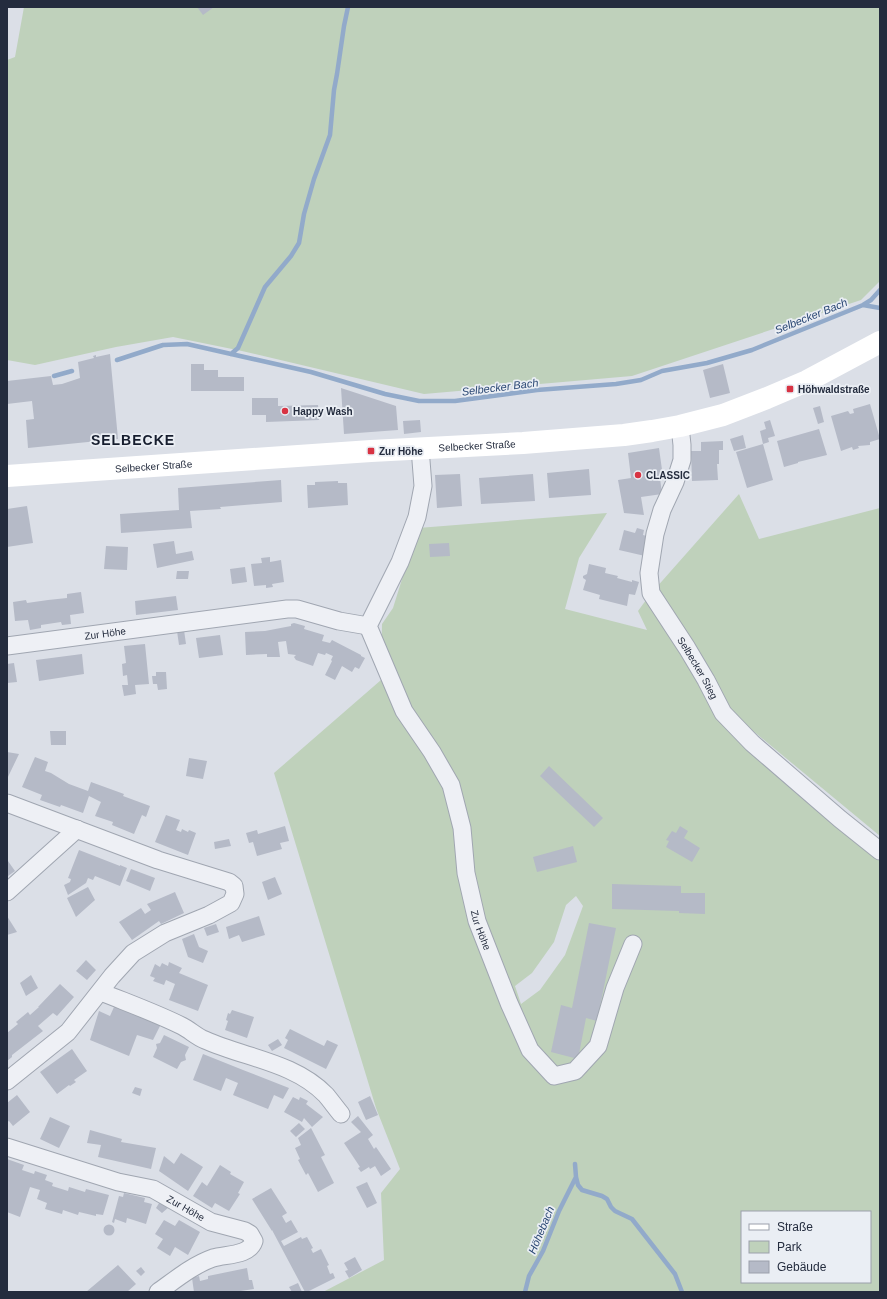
<svg xmlns="http://www.w3.org/2000/svg" width="887" height="1299" font-family="Helvetica,sans-serif">
<style>
.green{fill:#bfd1bb;fill-rule:evenodd}
.lines{fill:none;stroke-linecap:round;stroke-linejoin:round}
.stream{stroke:#92aaca;stroke-width:4.5}
.building{fill:#b5bac7}
.minor-casing{stroke:#a0a6b1;stroke-width:19}
.minor{stroke:#eef0f5;stroke-width:17}
.secondary{stroke:#fff;stroke-width:22}
.poi-dot{fill:#d83343;stroke:#eaeef4;stroke-width:1.5}
.labels{text-anchor:middle;dominant-baseline:central;stroke-width:3.5;stroke-linejoin:round;paint-order:stroke}
.poi-label{font-size:10px;font-weight:bold;fill:#242c3e;stroke:#eaeef4;text-anchor:start}
.street-label{font-size:10px;fill:#242c3e;stroke:#eaeef4}
.water-label{font-size:11px;font-style:italic;fill:#2b4874;stroke:#eaeef4}
.district-label{font-size:14px;font-weight:bold;letter-spacing:1px;fill:#161d2e;stroke:#eaeef4}
</style>
<rect width="100%" height="100%" fill="#dbdfe7"/>
<path class="green" d="M24,7H880V281L861,300L632,376L424,394L242,351L173,337L116,347L35,365L7,360V60L15,57Z
M739,494L759,539L880,508V836L729,711L655,589Z
M607,513L579,558L565,609L647,630L638,611L649,596L718,714L880,854V1292H323L384,1260L381,1193L400,1169L376,1108L274,773L381,680L382,624L393,608L418,528ZM576,896L583,906L565,955L540,990L521,1004L515,986L532,973L554,942L566,905ZM742,1212H870V1282H742Z"/>
<g class="lines">
<path class="stream" d="M863,305L871,300L880,290
M231,354L238,348L265,287L291,256L299,243L304,214L314,179L330,135L334,90L337,74L344,26L348,7
M117,360L163,345L187,344L311,372L385,394L419,401H455L537,390L616,384L641,380L662,371L707,363L752,350L863,305L880,308
M54,376L72,371
M575,1164L576,1177L578,1185L582,1190L602,1196L607,1199L611,1207L615,1211L632,1219L675,1274L682,1292
M525,1292L529,1276L543,1251L559,1211L576,1177"/>
</g>
<path class="building" d="M197,7H214L203,15Z
M110,354L118,439L28,448L26,420L34,419L32,401L7,404V381L51,376L53,385L62,384L80,378L78,362L94,358L93,356L96,355V357Z
M191,364H204V370H218V377H244V391H191Z
M723,364L730,393L710,398L703,370Z
M341,388L396,406L398,430L344,434Z
M252,398H278V406L318,405L319,420L266,422V415H252Z
M870,404L880,439L870,442V445L858,446L859,448L853,450L852,447L841,451L831,416L848,411L850,414L854,413L853,409Z
M820,406L824,422L818,424L813,408Z
M420,420L421,432L404,434L403,421Z
M770,420L775,436L768,438L769,442L763,444L760,431L766,429L764,422Z
M819,429L827,455L798,462V463L784,467L777,441Z
M743,435L746,448L734,451L730,439Z
M723,441V450H719V464H717L718,480L692,481L691,451H701V442Z
M763,444L773,480L747,488L736,452Z
M659,448L663,477L660,478L662,494L641,497L644,515L624,513L618,480L631,478L628,453Z
M589,469L591,495L549,498L547,473Z
M460,474L462,506L437,508L435,475Z
M533,474L535,501L481,504L479,478Z
M281,480L282,502L220,507L221,509L190,511L192,528L121,533L120,514L179,510L178,488Z
M338,481V483H347L348,505L308,508L307,485H315V482Z
M27,506L33,543L7,547V509Z
M637,528L644,530L643,535L650,537L645,556L619,550L624,530L635,533Z
M174,541L176,554L192,551L194,560L157,568L153,544Z
M449,543L450,556L430,557L429,544Z
M106,546L128,547L127,570L104,569Z
M270,557V562L281,560L284,582L272,584L273,587L266,588V585L254,586L251,564L262,563L261,558Z
M589,564L606,568L605,573L618,576L617,578L632,582V580L639,582L635,595L629,594L627,606L599,599L600,595L583,590L586,580L583,578V576L587,574Z
M245,567L247,582L232,584L230,569Z
M177,571H189L188,579H176Z
M81,592L84,613L70,615L71,624L62,625L61,622L41,625V628L30,630L28,620L15,621L13,602L26,600L27,603L48,600L67,598V594Z
M176,596L178,610L136,615L135,601Z
M294,623L305,626L304,629L324,635L322,641L330,643L332,640L361,655V656L365,658L359,669L355,667L352,672L342,666L335,680L325,675L332,661L331,660L333,656L326,653L325,655L318,653L313,666L296,660L294,657L296,655L288,654L286,641L278,642L280,657H267V654L246,655L245,632L265,631L291,626V624Z
M184,630L186,644L179,645L177,631Z
M220,635L223,655L199,658L196,638Z
M145,644L149,684L135,685L136,694L124,696L122,685H128L127,675L123,676L122,664L126,663L124,646Z
M82,654L84,674L39,681L36,660Z
M14,663L17,682L7,683V664Z
M156,672H166L167,689L158,690L157,684H153L152,676H156Z
M50,731H66V745H51Z
M7,752L19,754L7,779Z
M35,757L48,762L45,771L51,773L69,784L88,791L91,782L124,794L123,796L150,806L146,817L142,815L134,834L112,825L113,822L95,816L101,802L89,796L83,813L61,805L60,807L40,800L42,795L22,787Z
M189,758L207,761L203,779L186,776Z
M549,766L603,818L594,827L540,776Z
M166,815L180,820L176,830L181,832L182,829L188,832L189,830L196,833L188,855L155,842Z
M285,826L289,841L280,843L282,849L257,856L253,842L249,843L246,833L257,830L258,834Z
M680,826L688,831L684,838L700,848L692,862L666,847L669,841L666,840L672,831L676,833Z
M229,839L231,846L215,849L214,842Z
M573,846L577,862L537,872L533,857Z
M79,850L120,866V865L127,868L120,886L95,876L93,880L88,878L86,883L68,895L64,885L70,882L71,879L68,878Z
M8,861L15,871L8,876L7,874Z
M131,869L155,878L150,891L126,881Z
M275,877L282,894L268,900L262,882Z
M612,884L681,886V893H705V914L679,913V911L612,909Z
M88,887L95,900L76,917L67,898Z
M175,892L184,913L161,924L159,921L132,940L119,922L141,908L145,914L151,910L147,904Z
M7,916L17,932L7,935Z
M259,916L265,935L242,942L239,935L229,939L226,927Z
M589,923L616,928L597,1021L586,1018L578,1059L551,1052L561,1005L572,1008Z
M216,924L219,932L207,936L204,928Z
M194,934L199,947L208,951L203,963L188,957L182,939Z
M86,960L96,970L87,980L76,971Z
M169,962L182,968L179,973L208,985L198,1011L169,1000L175,984L166,980L164,985L153,981L155,978L150,976L155,964L160,967L162,963L168,966Z
M31,975L38,988L26,996L20,983Z
M60,984L74,997L57,1016L53,1013L38,1026L43,1031L12,1055V1057L7,1061V1033L18,1024L16,1022L28,1012L30,1015L39,1007H38Z
M114,1007L161,1024L153,1040L137,1035L129,1056L90,1040L99,1011L110,1016Z
M232,1010L254,1017L247,1038L225,1030L228,1021L226,1020L228,1013L230,1014Z
M290,1029L324,1046L327,1040L338,1045L326,1069L284,1048L288,1040L285,1038Z
M164,1035L189,1047L185,1055L186,1060L181,1062L177,1069L153,1057L157,1048L156,1044L160,1043Z
M278,1039L282,1045L272,1051L268,1045Z
M72,1049L87,1071L74,1080L76,1082L70,1086L69,1085L57,1094L40,1072Z
M203,1054L243,1070L289,1088L283,1099L274,1095L268,1109L233,1095L238,1083L226,1078L221,1091L193,1080Z
M135,1087L142,1089L140,1096L132,1093Z
M17,1095L30,1112L13,1126L9,1121L7,1122V1103Z
M370,1096L378,1115L366,1120L358,1102Z
M293,1097L299,1100L300,1097L308,1101L306,1104L323,1117L312,1127L304,1118L302,1122L284,1112Z
M358,1116L373,1135L368,1139L374,1149L376,1147L391,1169L381,1176L375,1166L370,1169L369,1167L361,1172L358,1168L360,1167L344,1143L361,1132L351,1122Z
M50,1117L70,1126L59,1148L40,1139Z
M299,1123L305,1129L296,1137L290,1131Z
M311,1128L325,1155L321,1157L334,1183L318,1192L308,1173L306,1175L298,1160L300,1159L295,1148L301,1145L298,1138Z
M90,1130L122,1139L121,1142L156,1148L151,1169L98,1157L101,1145L87,1143Z
M181,1153L203,1167L188,1191L159,1171L164,1156L174,1164Z
M7,1159L24,1165L22,1170L34,1174L35,1171L47,1175L45,1180L53,1183L52,1186L68,1191L69,1187L85,1192L86,1189L109,1195L103,1215L96,1214V1216L79,1212L78,1215L63,1210L62,1214L45,1209L47,1203L37,1199L40,1190L30,1187L20,1217L7,1212Z
M220,1165L231,1172L230,1174L244,1182L238,1193L240,1194L229,1211L215,1203L212,1208L193,1196L202,1182L207,1186Z
M367,1182L377,1203L367,1208L356,1187Z
M271,1188L287,1213L282,1216L286,1223L291,1220L298,1232L281,1241L284,1246L301,1237L302,1239L307,1237L313,1248L311,1249L313,1253L321,1249L329,1265L327,1266L330,1274L333,1273L335,1278L307,1292H305L272,1230V1231L252,1199Z
M124,1193L145,1198L144,1202L152,1204L146,1224L127,1218L126,1223L115,1219L114,1223L112,1222L119,1196L123,1197Z
M161,1200L169,1207L162,1213L156,1208Z
M164,1220L175,1226L179,1220L200,1232L188,1255L175,1247L170,1256L157,1248L163,1239L155,1234Z
M103.5 1230a5.5 5.5 0 1 1 11 0a5.5 5.5 0 1 1-11 0Z
M355,1257L362,1270L349,1278L345,1271L348,1270L344,1263Z
M118,1265L136,1284L127,1292H86Z
M141,1267L145,1272L141,1276L136,1271Z
M247,1268L249,1280H252L254,1289L234,1292H201V1291L194,1292L192,1278L199,1276L200,1281L208,1279V1276Z
M298,1283L302,1292H292L289,1287Z"/>
<g class="lines">
<defs>
<g id="minor">
<path id="s1" d="M680,426L682,445V460L675,482L662,510L655,534L649,573L651,593L687,648L706,680L723,713L752,743L840,819L880,851"/>
<path id="s2" d="M420,448L423,486L417,517L400,562L368,626L404,711L432,752L451,785L462,828L466,873L477,921L509,1003L530,1050L554,1076L575,1071L598,1046L615,988L633,944"/>
<path id="s3" d="M7,646L287,609H297L339,621L368,626"/>
<path d="M7,803L158,860L229,882L234,886L235,894L231,903L209,915L165,933L133,953L112,976L68,1032L7,1081"/>
<path d="M7,892L77,829"/>
<path d="M101,992C128,1003 156,1013 182,1026C190,1030 197,1037 205,1040C245,1058 294,1062 326,1095C331,1101 336,1108 341,1114"/>
<path id="s4" d="M7,1147L118,1182L153,1189L211,1222L245,1231L250,1234L254,1241C249,1256 227,1254 213,1258C193,1265 175,1280 158,1292"/>
</g>
</defs>
<use href="#minor" class="minor-casing"/>
<use href="#minor" class="minor"/>
<path class="secondary" id="s5" d="M7,476L371,451L523,443L624,435L652,431L680,426L723,415L767,398L807,381L880,342"/>
</g>
<g class="poi-dot">
<rect x="786" y="385" width="8" height="8" rx="2"/>
<circle cx="285" cy="411" r="4"/>
<rect x="367" y="447" width="8" height="8" rx="2"/>
<circle cx="638" cy="475" r="4"/>
</g>
<g class="labels">
<g class="poi-label">
<text x="798" y="389">Höhwaldstraße</text>
<text x="293" y="411">Happy Wash</text>
<text x="379" y="451">Zur Höhe</text>
<text x="646" y="475">CLASSIC</text>
</g>
<g class="street-label">
<text stroke="none"><textPath href="#s5" startOffset="471">Selbecker Straße</textPath></text>
<text stroke="none"><textPath href="#s5" startOffset="147">Selbecker Straße</textPath></text>
<text stroke="none"><textPath href="#s3" startOffset="99">Zur Höhe</textPath></text>
<text stroke="none"><textPath href="#s1" startOffset="261">Selbecker Stieg</textPath></text>
<text stroke="none"><textPath href="#s2" startOffset="518">Zur Höhe</textPath></text>
<text stroke="none"><textPath href="#s4" startOffset="190">Zur Höhe</textPath></text>
</g>
<g class="water-label">
<text transform="translate(811 316) rotate(-22)">Selbecker Bach</text>
<text transform="translate(500 387) rotate(-7)">Selbecker Bach</text>
<text transform="translate(541 1230) rotate(-67)">Höhebach</text>
</g>
<g class="district-label">
<text x="133" y="440">SELBECKE</text>
</g>
</g>
<rect width="887" height="1299" fill="none" stroke="#242c3e" stroke-width="16"/>
<rect x="741" y="1211" width="130" height="72" fill="#eaeef4" stroke="#9ba0ab"/>
<rect x="749" y="1224" width="20" height="6" fill="#ffffff" stroke="#9ba0ab"/>
<text x="777" y="1231" font-size="12" fill="#242c3e">Straße</text>
<rect x="749" y="1241" width="20" height="12" fill="#bfd1bb" stroke="#9ba0ab"/>
<text x="777" y="1251" font-size="12" fill="#242c3e">Park</text>
<rect x="749" y="1261" width="20" height="12" fill="#b5bac7" stroke="#9ba0ab"/>
<text x="777" y="1271" font-size="12" fill="#242c3e">Gebäude</text>
</svg>
